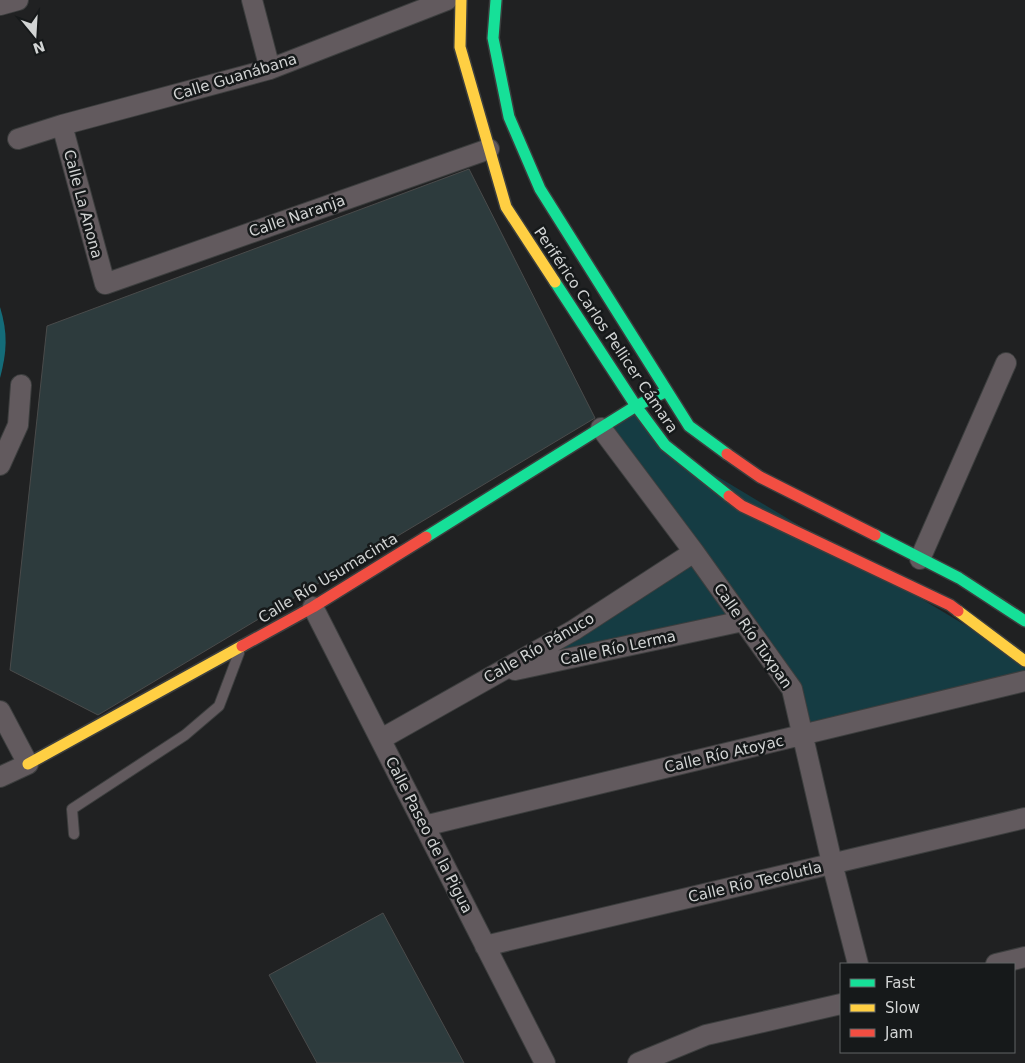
<svg xmlns="http://www.w3.org/2000/svg" width="1025" height="1063" font-family="'DejaVu Sans',sans-serif">
<style>
.green{fill:#153c43}
.water{fill:#146c79}
.building{fill:#2d3b3d;stroke:#4a4b4b}
.lines{fill:none;stroke-linecap:round;stroke-linejoin:round}
.lane-casing{stroke:#3c3e3e;stroke-width:12}
.street-casing{stroke:#3c3e3e;stroke-width:22}
.fast-casing{stroke:#3c3e3e;stroke-width:14}
.slow-casing{stroke:#3c3e3e;stroke-width:14}
.jam-casing{stroke:#3c3e3e;stroke-width:14}
.lane{stroke:#625a5e;stroke-width:10}
.street{stroke:#625a5e;stroke-width:20}
.fast{stroke:#16e098;stroke-width:11}
.slow{stroke:#ffcf43;stroke-width:11}
.jam{stroke:#f24e42;stroke-width:11}
.labels{text-anchor:middle;dominant-baseline:central;stroke-width:5;stroke-linejoin:round;paint-order:stroke}
.street-label{font-size:15px;fill:#d2d4d4;stroke:#16191a}
</style>
<rect width="100%" height="100%" fill="#202122"/>
<path class="green" d="M636,406L665,445L1025,661V681L803,735L792,689L743,621L492,674L694,552L601,428Z"/>
<path class="water" d="M0,307C8,333 7,352 0,378Z"/>
<path class="building" d="M469,169L595,418L98,715L10,670L47,326Z
M383,913L464,1063H317L269,975Z"/>
<g class="lines">
<defs>
<path id="lane" d="M74,834L72,809L185,735L219,706L239,653"/>
<path id="street" d="M252,0L270,69
M0,5L18,0
M62,125L105,284L489,149
M18,139L62,125L270,69L447,0
M601,428L694,552L792,689L832,863L858,964
M0,465L18,425L21,385
M920,559L1006,363
M313,607L545,1063
M515,670L743,621
M0,711L28,764L0,777
M381,739L574,630L694,552
M424,826L1025,681
M485,946L1025,818
M996,964L1025,957
M638,1063L706,1035L841,1004"/>
<path id="fast" d="M496,0L493,38L509,117L540,189L689,426L727,454
M555,282L636,406L665,445L729,496
M875,535L959,578L1025,621
M426,537L636,406L667,391"/>
<path id="slow" d="M461,0L460,47L506,207L555,282
M958,611L1025,661
M28,764L242,646"/>
<path id="jam" d="M727,454L760,477L875,535
M729,496L742,506L950,605L958,611
M242,646L313,607L426,537"/>
</defs>
<use href="#lane" class="lane-casing"/>
<use href="#street" class="street-casing"/>
<use href="#fast" class="fast-casing"/>
<use href="#slow" class="slow-casing"/>
<use href="#jam" class="jam-casing"/>
<use href="#lane" class="lane"/>
<use href="#street" class="street"/>
<use href="#fast" class="fast"/>
<use href="#slow" class="slow"/>
<use href="#jam" class="jam"/>
</g>
<g class="labels">
<g class="street-label">
<text transform="translate(235 77) rotate(-17)">Calle Guanábana</text>
<text transform="translate(83 204) rotate(75)">Calle La Anona</text>
<text transform="translate(297 216) rotate(-19)">Calle Naranja</text>
<text transform="translate(606 330) rotate(56)">Periférico Carlos Pellicer Cámara</text>
<text transform="translate(328 578) rotate(-31)">Calle Río Usumacinta</text>
<text transform="translate(753 636) rotate(55)">Calle Río Tuxpan</text>
<text transform="translate(539 648) rotate(-30)">Calle Río Pánuco</text>
<text transform="translate(618 648) rotate(-12)">Calle Río Lerma</text>
<text transform="translate(724 754) rotate(-13)">Calle Río Atoyac</text>
<text transform="translate(429 835) rotate(63)">Calle Paseo de la Pigua</text>
<text transform="translate(755 882) rotate(-13)">Calle Río Tecolutla</text>
</g>
</g>
<rect x="840" y="963" width="175" height="90" fill="#16191a" stroke="#616464"/>
<rect x="850" y="979" width="25" height="8" fill="#16e098" stroke="#616464"/>
<text x="885" y="988" font-size="15" fill="#d2d4d4">Fast</text>
<rect x="850" y="1004" width="25" height="8" fill="#ffcf43" stroke="#616464"/>
<text x="885" y="1013" font-size="15" fill="#d2d4d4">Slow</text>
<rect x="850" y="1029" width="25" height="8" fill="#f24e42" stroke="#616464"/>
<text x="885" y="1038" font-size="15" fill="#d2d4d4">Jam</text>
<g transform="translate(35 35) rotate(162)" stroke="#16191a" stroke-width="4" paint-order="stroke">
<path d="M0-4L9 19L0 12L-9 19Z" fill="#d2d4d4"/>
<text y="-8" font-size="14" font-weight="bold" text-anchor="middle" fill="#d2d4d4">N</text>
</g>
</svg>
